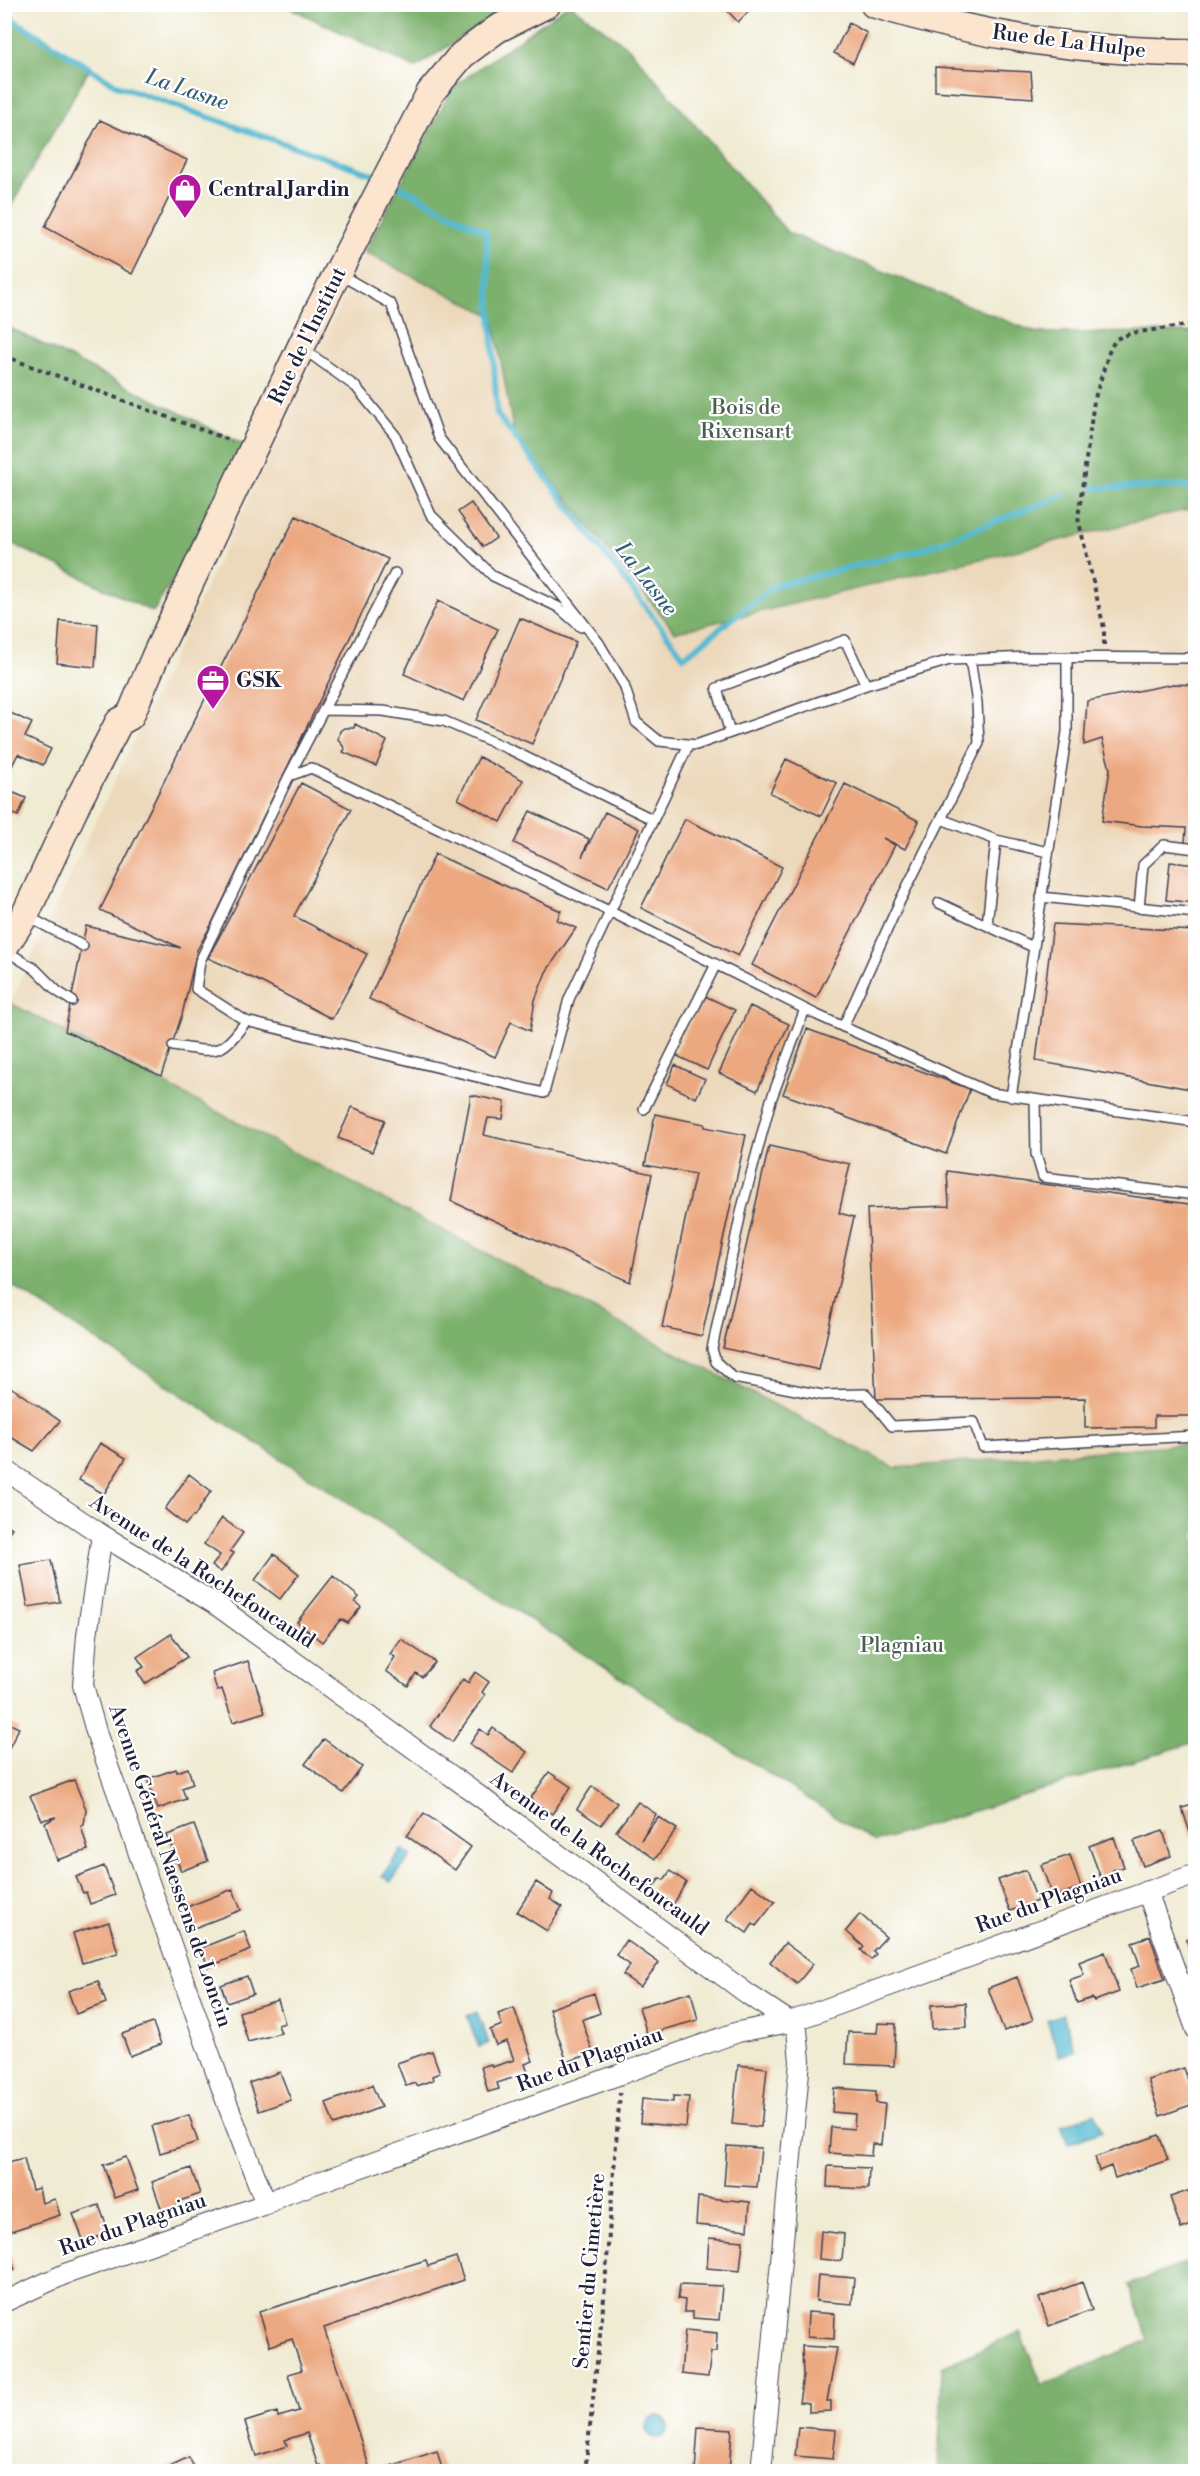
<svg xmlns="http://www.w3.org/2000/svg" width="1200" height="2476" font-family="'Libre Bodoni',serif">
<style>
.built{fill:#ecd8ba}
.forest{fill:#7bb16d;stroke:#4e6a54;stroke-width:1.5}
.water{fill:#53b9d1;stroke:#3a6e86;stroke-width:1.5}
.lines{fill:none;stroke-linecap:round;stroke-linejoin:round}
.stream{stroke:#53b9d1;stroke-width:6}
.building{fill:#eca981}
.lane-casing{stroke:#414052;stroke-width:12}
.street-casing{stroke:#414052;stroke-width:22}
.secondary-casing{stroke:#414052;stroke-width:30}
.path{stroke:#414052;stroke-width:4;stroke-dasharray:4.5 4.5;stroke-linecap:butt}
.lane{stroke:#fff;stroke-width:9}
.street{stroke:#fff;stroke-width:20}
.secondary{stroke:#fce5cf;stroke-width:27}
.labels{text-anchor:middle;dominant-baseline:central;stroke-width:4.5;stroke-linejoin:round;paint-order:stroke}
.street-label{font-size:21px;fill:#22223b;stroke:#fff}
.poi-label{font-size:21px;font-weight:bold;fill:#22223b;stroke:#fff;text-anchor:start}
.park-label{font-size:21px;fill:#4c5e52;stroke:#fff}
.water-label{font-size:22px;font-style:italic;fill:#365e77;stroke:#fff}
</style>
<rect width="100%" height="100%" fill="#fff"/>
<filter id="ink" filterUnits="userSpaceOnUse"><feTurbulence type="fractalNoise" baseFrequency=".0167" numOctaves="2"/><feDisplacementMap in="SourceGraphic" scale="12" xChannelSelector="R" yChannelSelector="G"/><feConvolveMatrix kernelMatrix="1 2 1 2 8 2 1 2 1" color-interpolation-filters="sRGB"/></filter>
<filter id="wash" filterUnits="userSpaceOnUse"><feTurbulence type="fractalNoise" baseFrequency=".008" numOctaves="4" result="noise"/><feDisplacementMap in="SourceGraphic" scale="24" xChannelSelector="R" yChannelSelector="G"/><feGaussianBlur stdDeviation="1.35" result="paint"/><feColorMatrix in="noise" values="0 0 0 0 0 0 0 0 0 0 0 0 0 0 0 0 0 1.4 0 .05"/><feComposite in="paint" operator="in"/></filter>
<g filter="url(#wash)">
<rect width="100%" height="100%" fill="#f0ebd3"/>
<path class="built" d="M364,252L493,316L514,434L1190,509L1195,518V1443L895,1468L10,1003Z"/>
<path class="forest" d="M284,5H511L415,68Z
M568,5H571L628,47L788,233L1037,333L1195,332V518L1190,509L675,632L514,434L493,316L364,252L453,87Z
M5,17L90,68L5,216Z
M4,325L252,449L153,612L5,540Z
M10,1003L895,1468L1195,1443V1742L875,1842L5,1281L4,1012Z
M1195,2259V2471H938L942,2367L1020,2332L1042,2385L1148,2340L1129,2285Z"/>
<path class="water" d="M402,1849L411,1856L391,1882L382,1876Z
M477,2012L489,2043L479,2047L467,2016Z
M1063,2014L1075,2051L1059,2056L1047,2020Z
M1095,2113L1102,2131L1068,2144L1061,2126Z
M646 2427a11 11 0 1 1 22 0a11 11 0 1 1-22 0Z"/>
<g class="lines">
<path class="stream" d="M4,14L116,85L372,174
M397,185L486,232L497,414L684,657L774,586L923,549L1064,495
M1093,488L1185,486L1196,497"/>
</g>
<g id="blocks">
<path class="building" d="M721,4H756L738,22Z
M849,23L867,33L853,63L834,53Z
M935,67L1031,72L1033,98L935,91Z
M100,120L187,160L132,274L45,227Z
M471,503L496,538L483,547L458,512Z
M296,516L388,559L211,925L197,950L182,1015L161,1076L65,1031L86,926L181,948L100,910Z
M438,601L498,629L464,701L404,674Z
M520,618L576,642L532,744L476,720Z
M60,621L98,624L95,667L57,663Z
M1173,684L1196,685V845L1185,844L1186,828L1142,826L1102,821L1110,769L1102,739L1084,745L1087,701Z
M4,710L32,723L25,737L51,749L43,765L18,754L4,782V742L9,731L4,729Z
M355,724L387,741L376,766L343,752L345,749L338,739L340,731L344,728H354Z
M479,757L523,780L501,822L458,799Z
M786,759L837,783L821,816L770,793Z
M301,783L351,809L294,916L367,954L332,1019L259,981L208,958Z
M845,784L919,821L905,849L883,838L895,845L816,998L752,965Z
M4,789L26,798L18,816L4,810Z
M530,811L589,839L582,857L605,812L639,829L608,888L514,843Z
M685,819L782,867L738,956L641,908Z
M435,854L561,911L557,920L576,928L546,972L535,1000L530,1031L511,1022L495,1057L369,999Z
M1170,862L1196,865V903L1166,900Z
M1053,924L1196,931V1090L1036,1061Z
M703,995L735,1010L707,1070L675,1055Z
M750,1006L789,1024L757,1091L719,1073Z
M807,1029L970,1089L946,1154L783,1094Z
M675,1065L705,1079L696,1098L667,1084Z
M471,1095L505,1102L503,1119L488,1118L484,1135L652,1174L630,1282L451,1201Z
M352,1107L385,1120L372,1152L338,1138Z
M655,1114L705,1124V1127L746,1135L702,1336L662,1327L695,1174L645,1165Z
M769,1146L850,1164L839,1213L854,1217L819,1370L723,1348Z
M947,1171L1196,1205V1416H1154V1427L1085,1428V1398L876,1399L867,1209L949,1206Z
M12,1388L60,1421L34,1451L4,1433V1398Z
M100,1443L126,1458L104,1494L79,1480Z
M189,1474L211,1491L194,1517L193,1516L185,1525L165,1509Z
M222,1518L243,1533L230,1551L234,1553L221,1572L212,1566L220,1555L204,1544Z
M4,1523L12,1528L4,1539Z
M274,1554L299,1574L280,1599L255,1580Z
M51,1560L60,1602L28,1607L20,1565Z
M333,1576L359,1597L355,1602L361,1607L348,1623L341,1619L322,1642L297,1622Z
M171,1634L187,1657L145,1684L137,1671L144,1667L137,1657Z
M401,1639L435,1662L422,1677L416,1673L408,1686L386,1671L395,1657L390,1654Z
M248,1661L265,1712L233,1722L222,1689L217,1691L212,1673Z
M475,1672L489,1682L482,1692L485,1695L452,1742L430,1726L463,1679L468,1683Z
M4,1721L19,1728L6,1754L4,1753Z
M493,1728L527,1752L513,1773L470,1744L480,1729L488,1735Z
M324,1739L362,1767L343,1793L305,1764Z
M188,1768L193,1784L182,1788L186,1799L158,1809L147,1779L176,1769L177,1772Z
M549,1772L571,1787L552,1814L530,1799Z
M74,1780L86,1809L84,1825L81,1826L88,1850L57,1860L45,1823L56,1817L42,1820L30,1796Z
M592,1786L617,1803L601,1825L577,1809Z
M638,1802L656,1814L641,1840L658,1817L677,1829L655,1859L616,1831Z
M1196,1804V1848H1195L1182,1808Z
M424,1813L471,1847L455,1870L407,1836Z
M194,1825L208,1861L181,1871L167,1835Z
M1163,1831L1171,1856L1143,1866L1134,1841Z
M1114,1837L1124,1867L1113,1870L1115,1877L1102,1881L1089,1846Z
M1070,1855L1081,1887L1053,1897L1041,1865Z
M104,1866L115,1895L90,1904L86,1892L83,1893L76,1877Z
M1026,1870L1037,1901L1010,1911L998,1880Z
M670,1871L686,1882L673,1905L652,1889L660,1878L664,1880Z
M536,1882L553,1893L550,1899L562,1907L547,1931L517,1912Z
M752,1885L775,1902L756,1926L753,1924L747,1933L727,1919Z
M233,1889L241,1910L194,1928L187,1907Z
M860,1914L886,1937L873,1951L876,1954L871,1960L861,1950L864,1947L846,1931Z
M109,1922L118,1953L82,1963L73,1933Z
M244,1931L251,1950L208,1967L201,1948Z
M1150,1936L1165,1979L1137,1988L1131,1969L1140,1966L1132,1942Z
M1196,1936V1967H1195L1186,1939Z
M626,1940L659,1963L640,1987L623,1975L630,1965L616,1955Z
M785,1943L813,1964L797,1984L770,1962Z
M1105,1952L1119,1992L1094,2001L1092,1998L1077,2003L1069,1980L1084,1975L1079,1962Z
M247,1976L253,1994L227,2003L221,1985Z
M1017,1977L1033,2020L1004,2031L988,1988Z
M98,1981L106,2003L76,2014L68,1991Z
M691,1992L698,2020L647,2034L639,2007Z
M594,1993L600,2013L582,2020L593,2053L567,2062L549,2009Z
M278,2000L285,2023L278,2025L281,2033L248,2042L239,2012Z
M966,2003L967,2027L932,2029L931,2005Z
M514,2008L533,2061L525,2064L528,2073L497,2083L499,2089L488,2092L481,2067L491,2064L492,2067L514,2060L507,2041L496,2045L490,2030L502,2025L498,2014Z
M153,2023L161,2044L130,2056L122,2034Z
M878,2023L896,2024L894,2066L846,2064L848,2032L877,2033Z
M432,2051L440,2073L432,2076L433,2080L416,2086L415,2083L406,2086L397,2063Z
M738,2065L767,2068L761,2127L732,2124Z
M1184,2068L1196,2103L1160,2116L1148,2080Z
M280,2072L291,2100L259,2111L249,2083Z
M372,2085L381,2107L334,2125L326,2103Z
M834,2088L876,2091V2103L885,2104L881,2145L872,2144L871,2156L829,2153L831,2127L854,2129L855,2114L832,2112Z
M673,2096L689,2097L686,2127L640,2123L642,2099L673,2102Z
M189,2115L198,2142L160,2153L152,2126Z
M1159,2135L1168,2160L1115,2178L1111,2166L1099,2171L1095,2157Z
M727,2146L761,2148L757,2187L724,2185Z
M126,2157L138,2190L115,2198L103,2165Z
M24,2158L32,2190L39,2188L42,2203L55,2199L60,2215L11,2231L4,2210V2163Z
M828,2166L869,2168L868,2189L827,2187Z
M191,2168L200,2194L177,2202L179,2208L163,2214L152,2182Z
M1191,2190L1193,2197L1196,2196V2228L1194,2224L1181,2229L1170,2197Z
M698,2197L750,2202L748,2230L696,2225Z
M99,2205L109,2233L84,2242L73,2214Z
M821,2231L844,2234L842,2261L819,2259Z
M4,2238L15,2270L4,2274Z
M709,2238L743,2241L740,2271L707,2268Z
M456,2257L464,2280L324,2328L371,2472H322L320,2465L318,2466L307,2433L285,2440L287,2446L256,2456L245,2422L277,2412L278,2417L299,2411L288,2374L302,2370L292,2339L270,2346L259,2312L426,2260L428,2266Z
M818,2275L854,2278L852,2304L816,2301Z
M1082,2282L1092,2310L1049,2326L1039,2298Z
M680,2284L722,2286L719,2320L693,2318V2312H684L685,2300L678,2299Z
M808,2312L835,2314L834,2339L807,2337Z
M685,2330L717,2333L716,2352H711L708,2377L681,2374Z
M802,2346L837,2348L827,2401H831V2411L809,2412V2403L799,2402L803,2376Z
M698,2427L732,2429L729,2472H695Z
M798,2427L836,2430L833,2459L795,2456Z
M437,2451L443,2472H375V2471Z
M189,2457L196,2472H157Z"/>
</g>
</g>
<g filter="url(#ink)">
<use href="#blocks" fill-opacity="0" stroke="#414052" stroke-width="1.5"/>
<g class="lines">
<defs>
<path id="lane" d="M341,275L391,304L439,438L599,643L624,685L636,722L659,741L696,745L866,685L950,660L1030,657L1196,658
M302,348L356,387L395,435L431,515L493,576L558,607L581,627
M324,710L383,711L444,721L511,750L652,819
M730,733L717,688L845,640L866,685
M689,744L569,999L544,1093L246,1021L196,989L200,961L289,776L311,768L609,911L817,1015L991,1093L1196,1122
M289,776L395,573
M941,819L996,840L1048,852
M1041,897L1196,913
M939,903L1033,947
M1139,908L1143,865L1164,845L1196,849
M27,916L83,946
M987,925L996,840
M5,950L35,969L57,991L72,1001
M805,1009L771,1100L742,1208L712,1349L716,1362L734,1378L822,1395L866,1394L892,1426L974,1422L983,1447L1196,1436
M843,1027L900,901L979,743L977,703L970,659
M173,1046C214,1051 220,1059 246,1021
M1011,1097L1067,732V657
M1035,1100L1036,1154L1043,1177L1196,1195
M644,1109L716,964"/>
<path id="street" d="M4,1469L102,1535L215,1604L486,1801L749,1995L790,2022L797,2030L800,2061L761,2472
M102,1535L87,1635L83,1685L97,1735L227,2103L266,2204
M1147,1891L1196,2029
M4,2302L65,2274L266,2204L286,2194L738,2032L790,2022L1196,1874"/>
<path id="secondary" d="M874,4C984,37 1081,51 1196,53
M4,947L25,915L78,801L119,722L130,716L155,657L318,311L430,93L462,55L497,29L547,4"/>
</defs>
<use href="#lane" class="lane-casing"/>
<use href="#street" class="street-casing"/>
<use href="#secondary" class="secondary-casing"/>
<path class="path" d="M4,356L232,441
M1104,645V628L1078,518L1094,401L1110,349L1116,339L1132,333L1196,324
M585,2472L604,2298L620,2093"/>
<use href="#lane" class="lane"/>
<use href="#street" class="street"/>
<use href="#secondary" class="secondary"/>
</g>
</g>
<defs>
<symbol id="shop-pin" viewBox="-11 -11 22 30"><path d="M0 17L-7.5 6A9.5 9.5 0 1 1 7.5 6Z" fill="#b5179e" stroke="#fff"/><path d="M-5-2.5h2.3a2.7 3.5 0 0 1 5.4 0H5L5.5 6h-11ZM-1.5-2.5h3a1.5 2.3 0 0 0-3 0Z" fill="#fff"/></symbol>
<symbol id="office-pin" viewBox="-11 -11 22 30"><path d="M0 17L-7.5 6A9.5 9.5 0 1 1 7.5 6Z" fill="#b5179e" stroke="#fff"/><path d="M-6-3h4V-5.5h4V-3h4V5H-6ZM-1-4.5V-3h2v-1.5ZM-6 0V1H6V0Z" fill="#fff"/></symbol>
</defs>
<g fill-rule="evenodd">
<use href="#shop-pin" x="166" y="171" width="38" height="52"/>
<use href="#office-pin" x="194" y="662" width="38" height="52"/>
</g>
<g class="labels">
<g class="street-label">
<text transform="translate(1069 42) rotate(7)">Rue de La Hulpe</text>
<text transform="translate(308 336) rotate(-64)">Rue de l'Institut</text>
<text transform="translate(202 1572) rotate(33)">Avenue de la Rochefoucauld</text>
<text transform="translate(599 1854) rotate(36)">Avenue de la Rochefoucauld</text>
<text transform="translate(170 1866) rotate(71)">Avenue Général Naessens de Loncin</text>
<text transform="translate(1049 1901) rotate(-20)">Rue du Plagniau</text>
<text transform="translate(590 2060) rotate(-20)">Rue du Plagniau</text>
<text transform="translate(133 2225) rotate(-19)">Rue du Plagniau</text>
<text transform="translate(590 2271) rotate(-85)">Sentier du Cimetière</text>
</g>
<g class="poi-label">
<text x="208" y="190">Central Jardin</text>
<text x="236" y="681">GSK</text>
</g>
<g class="park-label">
<text x="746" y="408">Bois de<tspan x="746" dy="24">Rixensart</tspan></text>
<text x="902" y="1646">Plagniau</text>
</g>
<g class="water-label">
<text transform="translate(187 90) rotate(19)">La Lasne</text>
<text transform="translate(646 579) rotate(52)">La Lasne</text>
</g>
</g>
<rect width="1200" height="2476" fill="none" stroke="#fff" stroke-width="24"/>
</svg>
